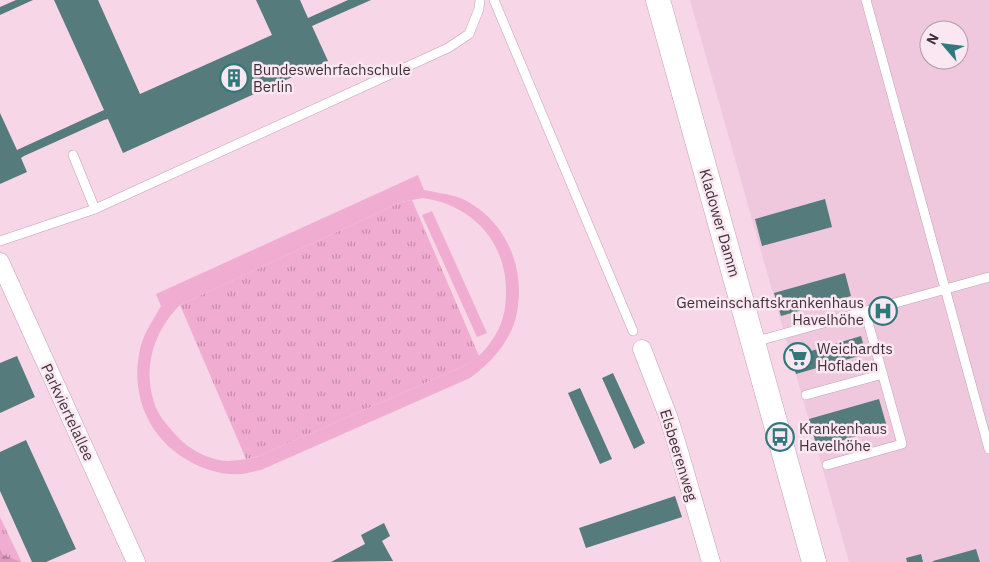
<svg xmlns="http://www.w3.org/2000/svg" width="989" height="562" font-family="'IBM Plex Sans',sans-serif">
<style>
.built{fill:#efc8dd;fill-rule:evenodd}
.grass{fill:url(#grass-tufts)}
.forest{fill:url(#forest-firs)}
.garden{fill:#f0add1;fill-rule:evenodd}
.building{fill:#557b7c}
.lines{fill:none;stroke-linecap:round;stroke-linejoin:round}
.service-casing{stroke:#c0a1b1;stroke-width:10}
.minor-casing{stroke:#c0a1b1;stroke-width:19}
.secondary-casing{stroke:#c0a1b1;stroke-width:25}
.service{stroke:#fff;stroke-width:9}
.minor{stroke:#fff;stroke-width:18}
.secondary{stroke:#fff;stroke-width:24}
.labels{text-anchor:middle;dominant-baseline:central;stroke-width:5;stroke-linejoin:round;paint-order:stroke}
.poi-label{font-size:15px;fill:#3e3138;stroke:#fbe7f1;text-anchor:start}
.street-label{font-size:15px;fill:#3e3138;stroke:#fbe7f1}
</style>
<defs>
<pattern id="grass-tufts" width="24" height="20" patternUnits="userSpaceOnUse" patternTransform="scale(1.25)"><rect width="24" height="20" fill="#f0add1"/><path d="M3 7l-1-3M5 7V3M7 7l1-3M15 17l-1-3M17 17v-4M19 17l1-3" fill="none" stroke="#c48dab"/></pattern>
<pattern id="forest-firs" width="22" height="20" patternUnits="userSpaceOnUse" patternTransform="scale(1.25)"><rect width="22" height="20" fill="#df98bf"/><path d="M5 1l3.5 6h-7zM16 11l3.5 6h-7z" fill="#b67d9c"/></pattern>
</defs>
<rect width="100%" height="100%" fill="#f7d6e7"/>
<path class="built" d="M690,0H989V562H849ZM929,30H959V60H929Z"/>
<path class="grass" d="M412,200L479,356L464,366L259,456L246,459L180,305L401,202Z
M0,517L21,561V562H0Z"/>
<path class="forest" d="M0,549L3,555L21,562H0Z"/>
<path class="garden" d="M418,175L424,190C438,193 452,194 465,200C501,219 520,256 519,295C518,307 517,318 512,329C503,349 488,365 470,378L261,470C254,471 248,473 242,474C205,477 164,452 148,419C138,400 135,376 139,355C141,337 152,322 161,306L156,294ZM423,198C473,205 507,243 506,293C506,310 502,327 492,340C485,352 475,359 464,366L259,456C249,459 238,461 228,461C208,460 188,449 175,434C167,425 157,414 154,402C143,368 153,335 176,309L180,305L401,202Z
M432,211L487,333L477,337L422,215Z"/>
<path class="building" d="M16,0H33L0,15V7Z
M54,0H98L140,94L272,35L256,0H300L308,18L348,0H371L312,26L328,61L123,153L108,119L104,120L24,156L21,158L27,172L0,184V113L17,150L104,110Z
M825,199L832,227L762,246L755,219Z
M845,273L851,296L781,316L774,293Z
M861,336L866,354L796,374L791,357Z
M17,356L35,397L0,413V363Z
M613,373L645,443L634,449L602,378Z
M580,388L612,459L600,464L568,393Z
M879,399L887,427L817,448L809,419Z
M26,440L76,549L46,562H32L0,491V452Z
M675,496L682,517L586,548L579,528Z
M384,523L390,536L382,541L393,561L331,562L365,544L361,535Z
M976,549L980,562H933V561Z
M921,554L923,562H907L906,558Z"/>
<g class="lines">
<defs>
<path id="service" d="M494,0L633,331
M866,0L989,449
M73,155L95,209
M0,241L95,209L448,48L469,34L479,9L480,0
M754,342L989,277
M806,395L883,374
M827,465L902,444L865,311"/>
<path id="minor" d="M0,262L136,562
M642,349L668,416L678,448L711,562"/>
<path id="secondary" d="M658,0L814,562"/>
</defs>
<use href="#service" class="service-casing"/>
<use href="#minor" class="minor-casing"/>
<use href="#secondary" class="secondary-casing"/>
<use href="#service" class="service"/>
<use href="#minor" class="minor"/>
<use href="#secondary" class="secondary"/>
</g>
<defs>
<symbol id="building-ring" viewBox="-11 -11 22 22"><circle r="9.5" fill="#fbe7f1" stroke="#2f797b" stroke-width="1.5"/><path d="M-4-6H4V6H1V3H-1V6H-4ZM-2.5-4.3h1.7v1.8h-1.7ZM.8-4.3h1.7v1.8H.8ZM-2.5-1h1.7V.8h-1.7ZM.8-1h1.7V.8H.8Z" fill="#2f797b"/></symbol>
<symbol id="hospital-ring" viewBox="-11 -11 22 22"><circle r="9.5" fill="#fbe7f1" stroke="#2f797b" stroke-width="1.5"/><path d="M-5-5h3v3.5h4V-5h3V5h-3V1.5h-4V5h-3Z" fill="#2f797b"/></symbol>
<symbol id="supermarket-ring" viewBox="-11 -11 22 22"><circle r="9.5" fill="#fbe7f1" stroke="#2f797b" stroke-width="1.5"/><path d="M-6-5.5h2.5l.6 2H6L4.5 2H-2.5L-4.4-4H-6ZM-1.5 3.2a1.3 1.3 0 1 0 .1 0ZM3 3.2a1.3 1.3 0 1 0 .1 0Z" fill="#2f797b"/></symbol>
<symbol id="bus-ring" viewBox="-11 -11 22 22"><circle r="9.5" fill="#fbe7f1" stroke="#2f797b" stroke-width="1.5"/><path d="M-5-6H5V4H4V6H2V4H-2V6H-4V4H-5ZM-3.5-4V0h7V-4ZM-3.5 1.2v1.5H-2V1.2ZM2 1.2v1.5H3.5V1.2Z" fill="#2f797b"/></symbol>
</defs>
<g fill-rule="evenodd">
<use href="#building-ring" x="218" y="62" width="32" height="32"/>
<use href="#hospital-ring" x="867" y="295" width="32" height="32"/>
<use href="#supermarket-ring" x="782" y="341" width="32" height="32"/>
<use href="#bus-ring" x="764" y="421" width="32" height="32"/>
</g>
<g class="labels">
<g class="poi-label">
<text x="253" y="69">Bundeswehrfachschule<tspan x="253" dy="17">Berlin</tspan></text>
<text x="864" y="302" text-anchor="end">Gemeinschaftskrankenhaus<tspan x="864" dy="17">Havelhöhe</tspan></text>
<text x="817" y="348">Weichardts<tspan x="817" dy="17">Hofladen</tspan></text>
<text x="799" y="428">Krankenhaus<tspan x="799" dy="17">Havelhöhe</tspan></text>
</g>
<g class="street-label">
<text transform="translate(720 223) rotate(74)">Kladower Damm</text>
<text transform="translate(68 412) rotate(65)">Parkviertelallee</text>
<text transform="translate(679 455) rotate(73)">Elsbeerenweg</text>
</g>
</g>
<g transform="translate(944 45) rotate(298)"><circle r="24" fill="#fbe7f1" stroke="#af9ea7"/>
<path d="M0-4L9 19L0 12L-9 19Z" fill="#2f797b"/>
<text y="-8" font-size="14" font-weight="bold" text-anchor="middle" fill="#3e3138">N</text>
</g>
</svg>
